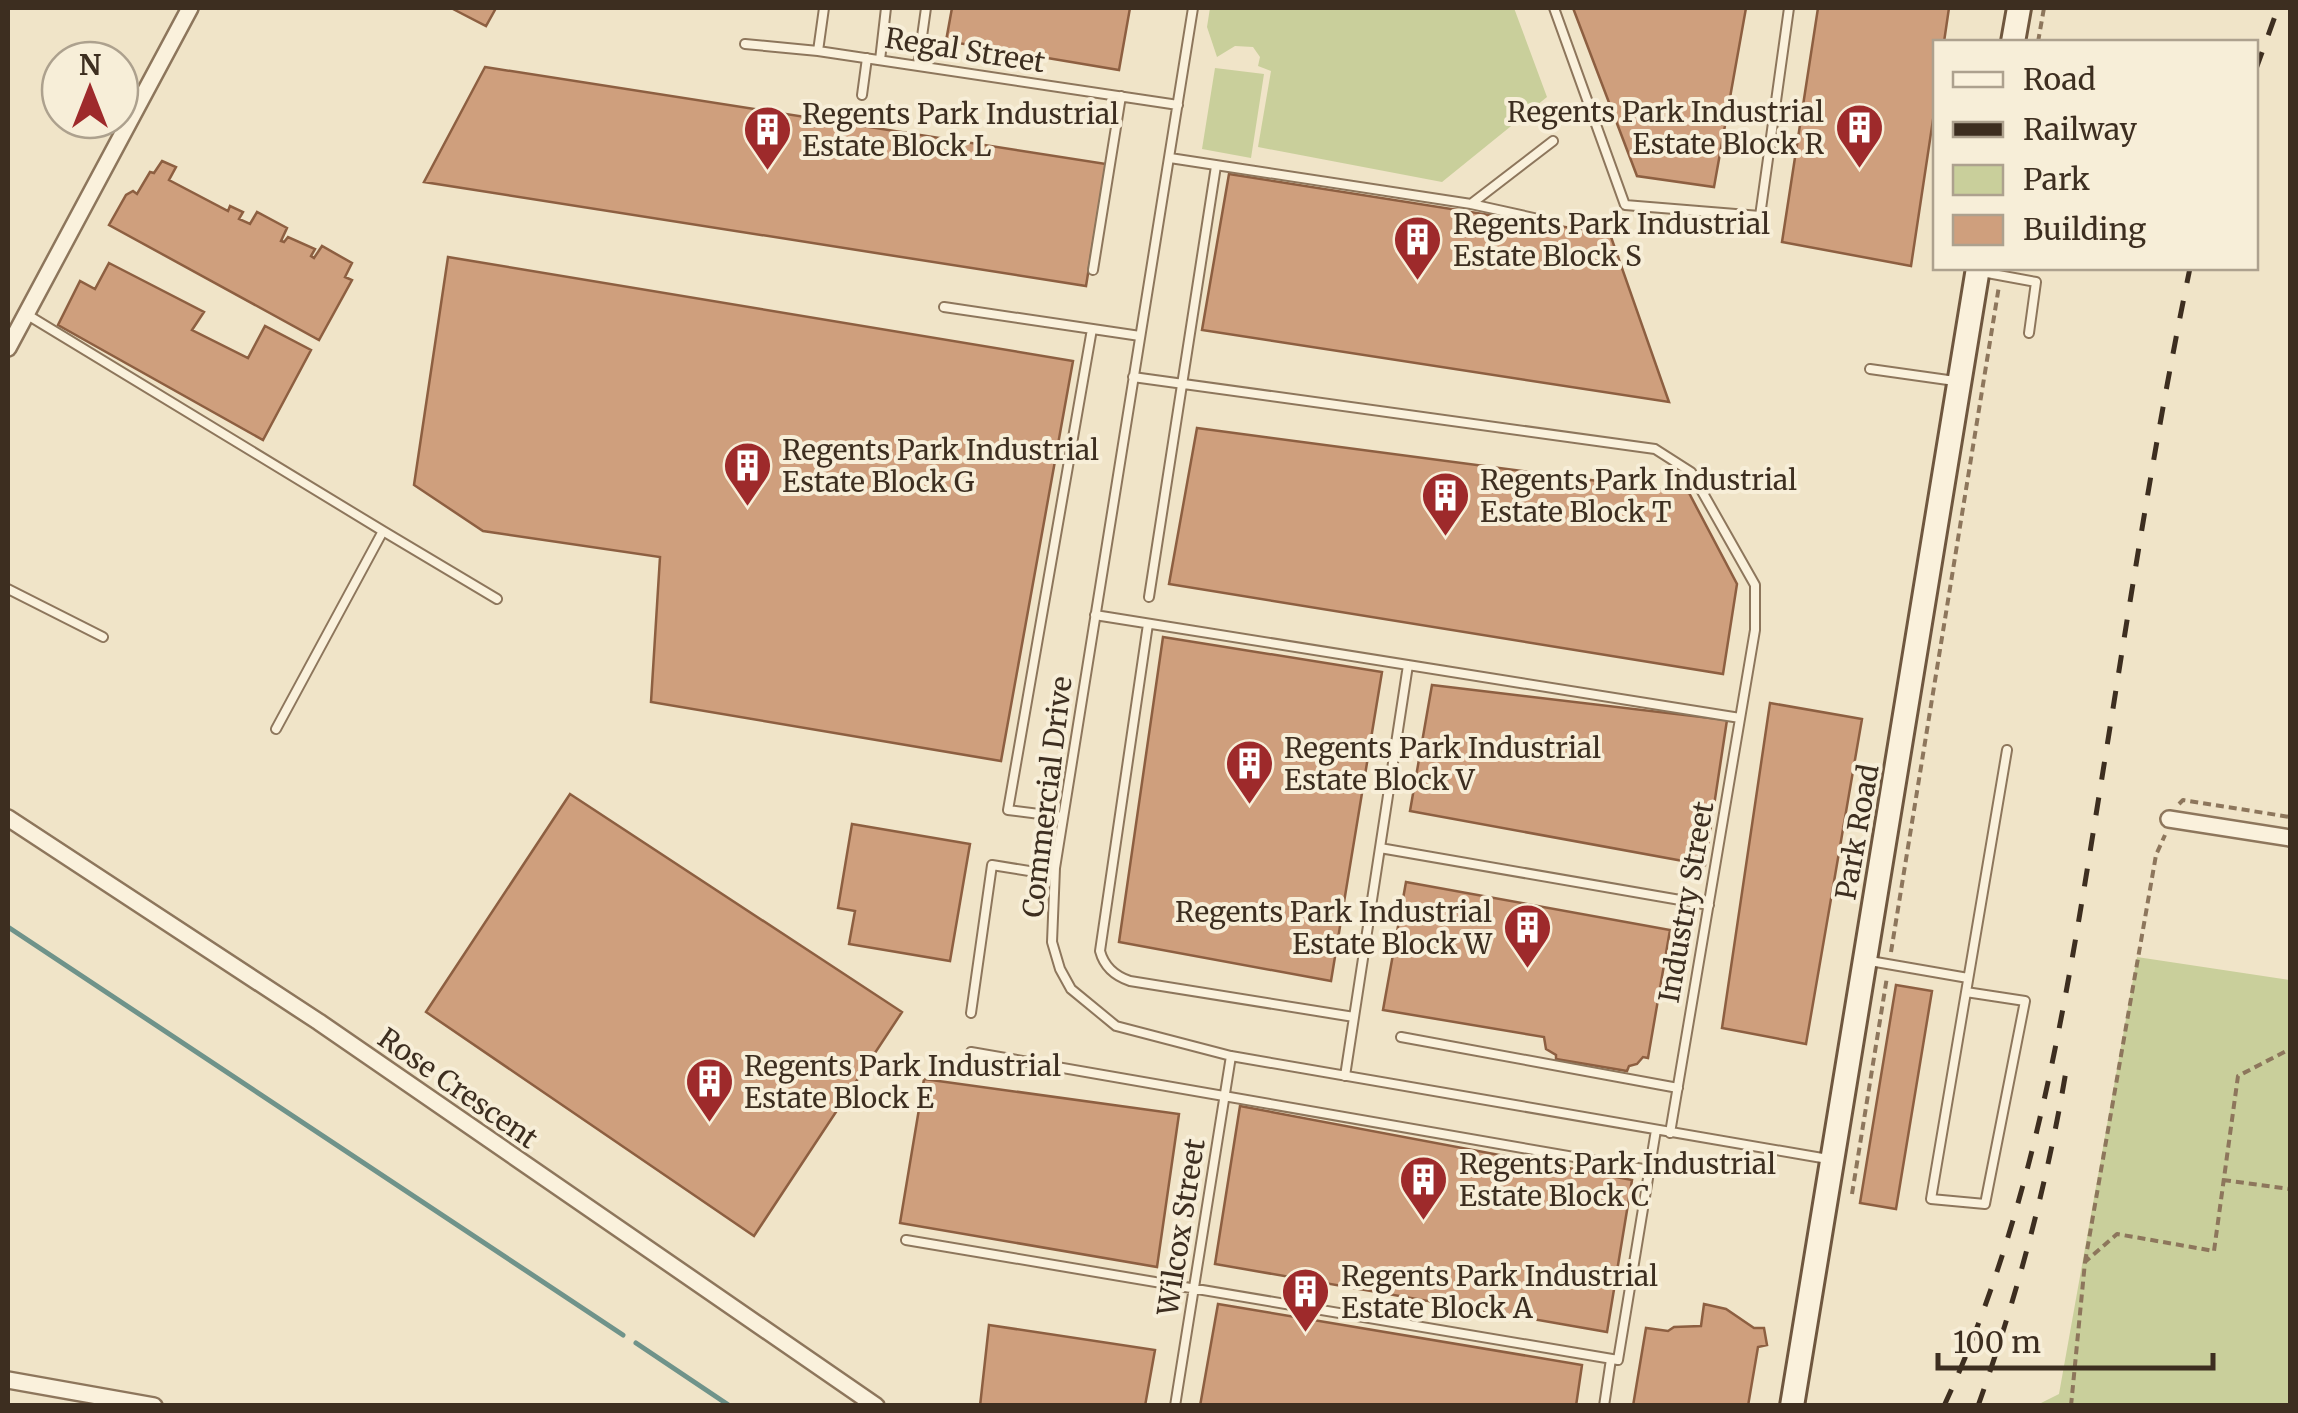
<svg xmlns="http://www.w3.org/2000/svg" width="2298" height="1413" font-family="Merriweather,serif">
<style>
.green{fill:#c9cf9b}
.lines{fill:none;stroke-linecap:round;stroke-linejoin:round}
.stream{stroke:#6f938a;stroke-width:5}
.building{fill:#cf9f7d;stroke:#8d5f41;stroke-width:2.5}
.lane-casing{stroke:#8d765c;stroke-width:12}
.street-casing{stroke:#8d765c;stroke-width:20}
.secondary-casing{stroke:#6f573f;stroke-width:28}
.path{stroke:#8d765c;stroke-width:4;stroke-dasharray:8 5;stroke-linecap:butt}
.lane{stroke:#faf1dc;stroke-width:8}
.street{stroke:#faf1dc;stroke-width:15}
.secondary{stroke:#faf1dc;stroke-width:22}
.rail{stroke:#3d2e20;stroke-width:5;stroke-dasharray:18 18;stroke-linecap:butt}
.labels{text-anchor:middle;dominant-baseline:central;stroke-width:8;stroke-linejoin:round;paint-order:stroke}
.street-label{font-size:28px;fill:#3d2e20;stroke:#f7eed8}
.poi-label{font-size:28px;fill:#3d2e20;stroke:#f7eed8;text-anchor:start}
</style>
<rect width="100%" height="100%" fill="#f0e4c8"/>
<path class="green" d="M1210,8H1514L1547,97L1442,182L1258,147L1271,71L1258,66L1260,57L1253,47L1235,46L1217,57L1207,27Z
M1215,68L1264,74L1251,158L1202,149Z
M2137,957L2290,980V1405H2037L2059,1394Z"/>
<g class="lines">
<path class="stream" d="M8,927L623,1335
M636,1343L730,1406"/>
</g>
<path class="building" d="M451,8H496L486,26Z
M952,8H1130L1119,70L946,41Z
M1573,8H1746L1714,187L1637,176Z
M1818,8H1949L1944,42H1936V100L1911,266L1782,242Z
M485,67L1106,164L1086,286L424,182Z
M162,161L176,167L169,180L228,211L230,206L243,212L239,219L250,224L257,212L287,228L281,241L284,242L288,237L315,249L311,256L314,258L322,246L352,263L345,277L352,280L319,340L109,225L126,195L133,191L137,194L150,172L154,173Z
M1229,174L1610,234L1669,402L1202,330Z
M448,257L1073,361L1001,761L651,702L660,557L483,531L414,485Z
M109,263L204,312L192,330L248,358L265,326L311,350L263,440L58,325L80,281L95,289Z
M1197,428L1689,493L1737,584L1723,674L1169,584Z
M1163,637L1382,672L1331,981L1119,942Z
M1432,685L1727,720L1705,865L1410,811Z
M1770,703L1862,719L1806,1044L1722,1028Z
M570,794L902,1012L754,1236L426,1012Z
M852,824L970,844L950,961L849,944L855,911L838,908Z
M1406,882L1670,930L1648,1058L1643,1057L1637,1064L1629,1066L1627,1071L1556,1059V1055L1546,1049L1544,1037L1383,1010Z
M1896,985L1932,991L1896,1209L1860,1203Z
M924,1079L1179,1114L1157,1267L900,1223Z
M1240,1106L1632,1180L1607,1332L1215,1264Z
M1218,1304L1582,1365L1576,1406H1200Z
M1704,1304L1726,1309L1754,1328H1764L1767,1345L1758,1347L1748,1406H1633L1646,1328L1668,1331L1674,1327L1701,1326Z
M989,1325L1155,1350L1145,1406H980Z"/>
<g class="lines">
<defs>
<path id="lane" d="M1193,8L1055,868L1052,942L1060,969L1071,989L1116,1026L1231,1056L1828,1159
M1554,8L1625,205L1760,216L1789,8
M745,44L818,51L1178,105
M818,51L824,8
M880,60L886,8
M918,65L926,8
M862,95L867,58
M1170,158L1471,204L1543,220
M1471,204L1553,141
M1093,270L1121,96
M1982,272L2036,282L2029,333
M944,307L1140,336
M26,314L383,531L276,729
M1870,369L1955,381
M1133,377L1655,449L1691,472L1755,585V630L1670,1133
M383,531L497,599
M8,589L103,637
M1149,597L1216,166
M1095,615L1740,718
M1148,624L1100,951C1104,966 1115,976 1130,981L1354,1017
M1063,817L1008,810L1092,329
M1380,848L1709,905
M1870,961L1968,978
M1966,992L2025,1001L1985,1204L1931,1199L2007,750
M971,1013L992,865L1054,875
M1401,1037L1678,1088
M971,1052L1649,1170
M1345,1076L1408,665
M906,1240L1618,1360L1656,1130
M1175,1406L1231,1056
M1604,1406L1611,1359"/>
<path id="street" d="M8,348L190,8
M8,818L319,1022L876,1406
M2169,819L2290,838
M8,1380L154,1406"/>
<path id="secondary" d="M2013,42L2019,8
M1792,1406L1978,268"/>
</defs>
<use href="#lane" class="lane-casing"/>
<use href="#street" class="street-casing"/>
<use href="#secondary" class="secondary-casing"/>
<path class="path" d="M2038,42L2044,8
M2179,804L2183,800L2290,817
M1891,952L1999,286
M2223,1180L2290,1189
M1852,1194L1887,977
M2085,1262L2156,855L2165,835
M2071,1406L2085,1262L2117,1234L2214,1251L2238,1076L2290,1049"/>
<use href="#lane" class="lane"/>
<use href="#street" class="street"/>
<use href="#secondary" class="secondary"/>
<path class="rail" d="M2256,69L2278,8
M1944,1406C2030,1220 2063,1021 2095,821C2125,636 2152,451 2190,268
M1978,1406C2017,1296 2047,1185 2066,1071"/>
</g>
<defs>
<symbol id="building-pin" viewBox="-11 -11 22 30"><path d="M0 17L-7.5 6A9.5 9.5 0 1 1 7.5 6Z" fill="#9e2a2b" stroke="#f7eed8"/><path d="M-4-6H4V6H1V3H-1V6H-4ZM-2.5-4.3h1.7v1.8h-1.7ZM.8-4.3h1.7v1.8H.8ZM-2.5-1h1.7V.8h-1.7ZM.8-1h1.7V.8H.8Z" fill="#fff"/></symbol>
</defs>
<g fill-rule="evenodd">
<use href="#building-pin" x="1832" y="100" width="55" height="75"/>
<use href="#building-pin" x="740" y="102" width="55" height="75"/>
<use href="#building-pin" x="1390" y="212" width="55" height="75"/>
<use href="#building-pin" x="720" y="438" width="55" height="75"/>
<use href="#building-pin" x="1418" y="468" width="55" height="75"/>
<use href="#building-pin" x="1222" y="736" width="55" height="75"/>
<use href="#building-pin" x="1500" y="900" width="55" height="75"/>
<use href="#building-pin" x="682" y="1054" width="55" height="75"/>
<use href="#building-pin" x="1396" y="1152" width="55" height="75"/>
<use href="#building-pin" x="1278" y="1264" width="55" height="75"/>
</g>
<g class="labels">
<g class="street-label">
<text transform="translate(965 50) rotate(9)">Regal Street</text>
<text transform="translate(1047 797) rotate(-83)">Commercial Drive</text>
<text transform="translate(1857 832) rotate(-80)">Park Road</text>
<text transform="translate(1686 902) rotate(-80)">Industry Street</text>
<text transform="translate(458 1088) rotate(35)">Rose Crescent</text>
<text transform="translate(1181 1227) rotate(-81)">Wilcox Street</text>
</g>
<g class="poi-label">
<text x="1824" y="112" text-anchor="end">Regents Park Industrial<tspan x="1824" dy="32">Estate Block R</tspan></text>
<text x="802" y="114">Regents Park Industrial<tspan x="802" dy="32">Estate Block L</tspan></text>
<text x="1453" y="224">Regents Park Industrial<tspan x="1453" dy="32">Estate Block S</tspan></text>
<text x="782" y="450">Regents Park Industrial<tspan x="782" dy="32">Estate Block G</tspan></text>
<text x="1480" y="480">Regents Park Industrial<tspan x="1480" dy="32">Estate Block T</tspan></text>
<text x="1284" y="748">Regents Park Industrial<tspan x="1284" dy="32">Estate Block V</tspan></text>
<text x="1492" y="912" text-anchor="end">Regents Park Industrial<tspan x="1492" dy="32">Estate Block W</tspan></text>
<text x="744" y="1066">Regents Park Industrial<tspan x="744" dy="32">Estate Block E</tspan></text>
<text x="1459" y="1164">Regents Park Industrial<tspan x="1459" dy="32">Estate Block C</tspan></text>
<text x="1341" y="1276">Regents Park Industrial<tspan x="1341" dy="32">Estate Block A</tspan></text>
</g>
</g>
<rect width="2298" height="1413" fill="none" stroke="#3d2e20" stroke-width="20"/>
<rect x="1933" y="40" width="325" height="230" fill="#f7eed8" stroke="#ada18e" stroke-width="2.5"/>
<rect x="1953" y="72" width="50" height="15" fill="#faf1dc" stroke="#ada18e" stroke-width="2.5"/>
<text x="2023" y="90" font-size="30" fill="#3d2e20">Road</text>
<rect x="1953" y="122" width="50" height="15" fill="#3d2e20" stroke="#ada18e" stroke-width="2.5"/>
<text x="2023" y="140" font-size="30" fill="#3d2e20">Railway</text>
<rect x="1953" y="165" width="50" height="30" fill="#c9cf9b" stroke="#ada18e" stroke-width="2.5"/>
<text x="2023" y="190" font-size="30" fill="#3d2e20">Park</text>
<rect x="1953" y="215" width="50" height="30" fill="#cf9f7d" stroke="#ada18e" stroke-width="2.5"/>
<text x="2023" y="240" font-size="30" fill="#3d2e20">Building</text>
<g transform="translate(90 90)"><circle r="48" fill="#f7eed8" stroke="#ada18e" stroke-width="2.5"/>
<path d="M0-8L18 38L0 25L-18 38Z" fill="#9e2a2b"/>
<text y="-15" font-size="28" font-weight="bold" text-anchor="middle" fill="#3d2e20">N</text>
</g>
<path d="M1938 1353v15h275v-15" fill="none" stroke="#3d2e20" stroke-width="5"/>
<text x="1953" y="1353" font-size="30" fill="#3d2e20" stroke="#f7eed8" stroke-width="8" paint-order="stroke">100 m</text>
</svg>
